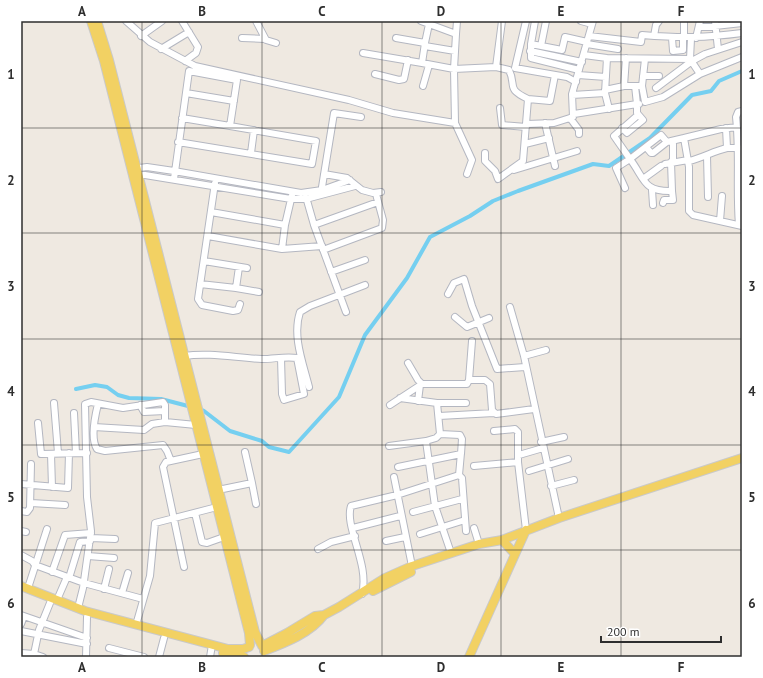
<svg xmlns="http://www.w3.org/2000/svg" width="763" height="678" font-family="'PT Sans',sans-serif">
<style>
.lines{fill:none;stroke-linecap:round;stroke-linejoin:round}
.canal{stroke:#75cff0;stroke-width:4}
.minor-casing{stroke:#b4b7c1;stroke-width:8}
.major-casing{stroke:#c9c9c9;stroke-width:10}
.minor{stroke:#fff;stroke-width:6}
.major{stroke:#f2d163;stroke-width:8}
.grid{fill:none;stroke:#2e2e2e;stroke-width:1;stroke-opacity:0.55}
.neatline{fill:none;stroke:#2e2e2e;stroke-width:1.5}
.grid-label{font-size:13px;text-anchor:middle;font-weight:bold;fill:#2e2e2e}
</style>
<rect width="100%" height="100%" fill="#efe9e1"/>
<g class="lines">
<path class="canal" d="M76,389L95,385L107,387L118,395L129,398L161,399L188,406
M200,409L204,411L230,431L262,441L269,447L289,452L339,397L365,335L407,278L430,237L470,216L493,201L518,191L593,164L609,166L650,138L692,95L711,91L719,81L742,71"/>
<defs>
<path id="minor" d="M126,21L150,42L195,66L349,100L393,113L455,123
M182,21L198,47L196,53L185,61
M256,21L266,40L276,43
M421,21L456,34L457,21
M526,21L515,68L567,77L576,82
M535,21L531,44V58L579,70
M581,21L592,24
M684,21V38
M715,21L718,49
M715,26L742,23
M700,27H715
M141,36L162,21
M589,36L641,42L642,35C680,38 705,38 742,33
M654,36L656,25L659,21
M242,38L265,39
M396,38L425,43L429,24
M672,38L673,51L683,50V38
M696,38L700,21
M531,44L562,50L565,37L587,42
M587,44L618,49
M425,46L455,51
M541,46L546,21
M161,49L189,32
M530,51L582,62
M363,53L422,63L425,43
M584,55L607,58L690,59L700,74L742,57
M607,58L605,93L609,109
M626,58L624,86H642
M645,59L642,86L645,102L663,97L700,74
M690,59L691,39
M422,63L454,69L456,34
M496,67L502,21
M375,74L399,80L404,79L408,60
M578,75L606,77
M643,76H659
M423,86L429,65
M635,86L637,104H639
M656,88L692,61L705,54L742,42
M605,90L624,86
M186,93L234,101
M572,95L605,93
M500,108L502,125L526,127
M574,114L637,104V113L643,120L627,133L622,128
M570,118L579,130V134
M545,123L555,166
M527,124L554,123L573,117L572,94L593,21
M726,128L727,148H739
M684,138L721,129L737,127
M178,142L312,164L316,141L230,126
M673,142V162
M525,144L549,138
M646,147L651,153H653L667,142
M251,153L254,130
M485,153V161L495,171L498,179L523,161L528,99L550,101L555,75
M707,156L708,197
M689,161C702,158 714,151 727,148
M671,162L672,191C643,192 645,179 630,159L661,135L667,142L684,138L689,167V211L693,215L742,226
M665,164L688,160
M132,169L147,167L174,171L301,193L322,190L350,180
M514,170L577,151
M324,174L347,178L362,190L373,193L381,192
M467,174L472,160L455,123L454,69L496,67L509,70C517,86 505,88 528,99
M134,175H145L291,199H306L355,186
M174,179L189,71L237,80L230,126L182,118
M643,179L661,166
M215,183L198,299L202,305L233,311L238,310L240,304
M625,188L616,168L630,159L614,136L638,115
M652,190L653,205
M322,192V187L334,113L361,117
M306,197L314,225L346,312
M663,203L664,200H673L672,191
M211,212L285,225L292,195
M720,221L722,196
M285,225L282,249L322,246
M314,225L378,202
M739,225C736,189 740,153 736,117L738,112L742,111
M208,236L282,249
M323,250L382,228L383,220L376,194
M204,261L247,268
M331,272L365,260
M200,284L236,288L239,267
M236,288L259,292
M448,294L454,283L464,279L472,306L497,369L525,367
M510,307L524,356L559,518
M455,317L467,327L489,318
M184,356C210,352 236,358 262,359C274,359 286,356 297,358L304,394L284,400L282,394L281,358
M524,356L546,350
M408,363L418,380L422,384H467L469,380L472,341
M469,380H485L490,384L492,410L496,414L534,409
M309,387C303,363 292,336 300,312L310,306L365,285
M400,398L437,403
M418,401L420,385
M54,403L58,453
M98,404C95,416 90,438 97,449L105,451L163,445L167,451L171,461
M140,405L144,412L165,411
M390,405L422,384
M74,413L76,453
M439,416L494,413
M38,423L41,454L87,453
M94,427L144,430L152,424L165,422L196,425
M494,431L515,429L518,432V462L526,530
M541,442L564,437
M389,446L426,441
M461,453L459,475L462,478L466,531
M51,454L52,487
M519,455L543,448
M474,466L518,462
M398,467L461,454L462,439L460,435L440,434
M529,471L568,459
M394,477L412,566
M252,483L256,504
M21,484L68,488L69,453
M551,486L574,480
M218,490L252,483L245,452
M31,503L65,505
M21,511L27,512L30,508L31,464
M413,512L462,499
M195,513L202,542L207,543L224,537
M353,528L400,516
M474,528L479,544
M21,531L26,532
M420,534L465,520
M91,538L115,539
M386,541L405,537
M318,549L331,542L355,536
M451,553L435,506L426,441L436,438L440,434L437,403H466
M21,555L32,561L35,565L84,583L143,599
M88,556L114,558
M184,567L163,467L166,462L203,454
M52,572L65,535L91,533
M69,578L80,542L90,541
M28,588L47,529
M104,589L109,569
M122,593L128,573
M362,594C370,564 344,527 351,506L397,495L459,475
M57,600L67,577
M78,608L83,588L91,531L87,497L85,404L91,402L123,408L163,402L165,405V422
M21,615L87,638
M21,624L24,616
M136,625L150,576L155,523L217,507
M21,631L87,644
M109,648L144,657
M21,653L34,654L39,630L52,598
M34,654L43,657
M86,657L87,617
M159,657L164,638
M210,657L212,645"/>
<path id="major" d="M91,21L104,61L249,633L250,645
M97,21L109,60L255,632L261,644
M502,540L515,554
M21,586L85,611L228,649H243L249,647
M373,591L411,572
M262,646L287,633L315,616L324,615L339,607L385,578L412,566L479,544L502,540L559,518L742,458
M264,651C285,643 311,633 324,615
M223,653L244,657
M469,657L526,530"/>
</defs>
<use href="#minor" class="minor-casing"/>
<use href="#major" class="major-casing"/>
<use href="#minor" class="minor"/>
<use href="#major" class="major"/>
</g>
<path class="grid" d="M142,21V657M262,21V657M382,21V657M501,21V657M621,21V657M21,128H742M21,233H742M21,339H742M21,445H742M21,550H742"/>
<rect width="763" height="678" fill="none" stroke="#ffffff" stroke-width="44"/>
<path d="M601 636v6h120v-6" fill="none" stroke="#2e2e2e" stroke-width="2"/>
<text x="607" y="636" font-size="12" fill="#2e2e2e" stroke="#ffffff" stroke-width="3" paint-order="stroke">200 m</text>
<rect x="22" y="22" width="719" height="634" class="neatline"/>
<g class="grid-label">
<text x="82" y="16">A</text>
<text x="202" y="16">B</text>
<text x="322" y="16">C</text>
<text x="441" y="16">D</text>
<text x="561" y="16">E</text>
<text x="681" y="16">F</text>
<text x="11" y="79">1</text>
<text x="752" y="79">1</text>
<text x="11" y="185">2</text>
<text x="752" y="185">2</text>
<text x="11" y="291">3</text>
<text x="752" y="291">3</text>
<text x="11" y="396">4</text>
<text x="752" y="396">4</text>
<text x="11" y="502">5</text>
<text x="752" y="502">5</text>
<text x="11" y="608">6</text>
<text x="752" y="608">6</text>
<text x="82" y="672">A</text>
<text x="202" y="672">B</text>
<text x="322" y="672">C</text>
<text x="441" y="672">D</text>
<text x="561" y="672">E</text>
<text x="681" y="672">F</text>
</g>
</svg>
